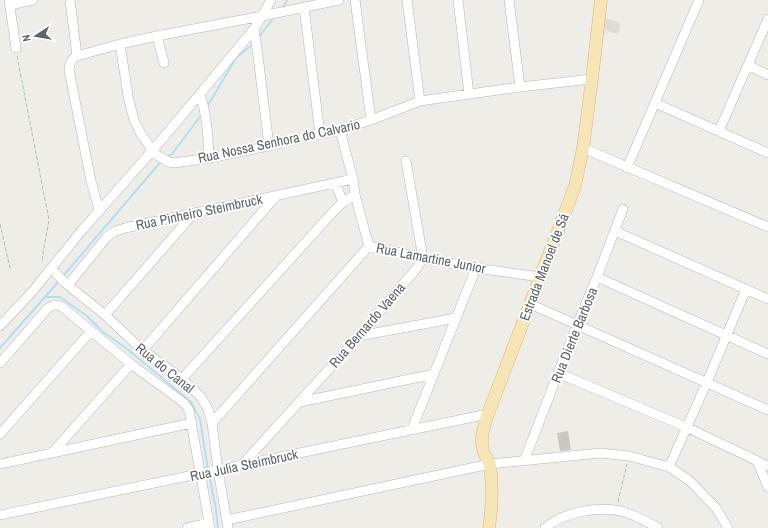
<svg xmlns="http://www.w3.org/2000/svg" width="768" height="528" font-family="'Archivo Narrow',sans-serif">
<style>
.education{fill:#dfdcd6}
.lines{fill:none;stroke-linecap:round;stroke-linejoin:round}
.stream{stroke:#b2dff6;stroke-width:2}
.building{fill:#cbc8c4}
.minor-casing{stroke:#b3b5b8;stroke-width:10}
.major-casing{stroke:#e2b66e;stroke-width:13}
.path{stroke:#a3c6aa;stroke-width:1;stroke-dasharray:4 2;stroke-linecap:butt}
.minor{stroke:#fff;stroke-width:9}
.major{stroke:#f6e5b6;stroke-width:12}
.labels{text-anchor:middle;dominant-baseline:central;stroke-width:3.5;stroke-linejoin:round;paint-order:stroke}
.street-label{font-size:14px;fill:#5f6366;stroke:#fff}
</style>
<rect width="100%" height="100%" fill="#efede8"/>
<path class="education" d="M601,17L620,23L619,33H613L605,30V35L600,33Z"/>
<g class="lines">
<path class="stream" d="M281,9L285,4L287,0
M259,37L274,17
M207,107L236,58L253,44
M167,157L172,154L202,114
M63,276L158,165L162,161
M45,297H60L87,316L103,332L126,348L191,402L200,419L208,470
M0,348L59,281
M209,474L216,510L218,528"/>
</g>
<path class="building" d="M568,431L571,450L560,451L557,433Z"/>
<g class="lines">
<defs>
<path id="minor" d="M9,0L16,48
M70,0L77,56
M355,0L371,120
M407,0L420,101
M458,0L469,94
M509,0L520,87
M10,5L33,0
M304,7L320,134
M254,29L258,56L269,146
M157,36L164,63
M120,44L128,96L134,120L141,134L155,154L169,162L174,163L209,158L269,146L320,134L340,130L371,120L420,101L520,87L592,79
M748,65L768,75
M200,94C207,115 208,136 209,158
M655,103L768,153
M340,130L353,179L355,195L369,246
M719,131L768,19
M583,148L768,227
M627,168L699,0
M335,183L343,202
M99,210L91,181L69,70C70,63 71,59 77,56L120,44L157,36L262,16L339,0
M615,231L768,299
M369,246L423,258L476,268L540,277
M56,273L64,282L105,315L139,347L182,379L201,397L208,409L212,423L218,470L228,528
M597,277L768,354
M68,285L106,238L113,232L125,228L353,179
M530,304L768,410
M105,315L194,213
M0,326L32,292L83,229L152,151L200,94L254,29L262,16L271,0
M359,336L456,318
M143,350L276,196
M0,363L48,308C53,305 56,304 61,306L131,364L184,403L189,410L210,528
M558,373L686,427L768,466
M182,379L332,213L343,202L355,195
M300,402L434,374
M212,423L369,246
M412,429L476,268
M0,434L91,331
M52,453L131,364
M524,461L577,325L597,277L623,209
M757,461L768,487
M0,464L192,423
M242,465L359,336L416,269L423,258L406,161
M669,467L707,382L746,289
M0,515L488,414
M227,520L490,464L600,453L629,456L669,467L690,481L716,508L728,528
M187,528L209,523
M545,528C562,513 594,507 615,510C630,512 645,521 658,528"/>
<path id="major" d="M489,528C492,508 493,487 490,466C490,461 485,457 484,453C479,440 484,426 488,414L575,186L583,148L592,79L601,0"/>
</defs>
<use href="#minor" class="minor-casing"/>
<use href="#major" class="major-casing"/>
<path class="path" d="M17,56L49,220C47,234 43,248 42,263
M0,224L10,268
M618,502L627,464"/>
<use href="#minor" class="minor"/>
<use href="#major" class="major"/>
</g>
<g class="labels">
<g class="street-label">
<text transform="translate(279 141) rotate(-12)">Rua Nossa Senhora do Calvario</text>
<text transform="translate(199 212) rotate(-12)">Rua Pinheiro Steimbruck</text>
<text transform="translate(431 258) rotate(11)">Rua Lamartine Junior</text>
<text transform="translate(544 267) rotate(-69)">Estrada Manoel de Sá</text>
<text transform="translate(367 325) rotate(-49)">Rua Bernardo Vaena</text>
<text transform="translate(574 335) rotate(-68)">Rua Dierte Barbosa</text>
<text transform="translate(165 368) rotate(39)">Rua do Canal</text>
<text transform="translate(244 465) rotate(-12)">Rua Julia Steimbruck</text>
</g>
</g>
<g transform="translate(36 36) rotate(258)" stroke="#ffffff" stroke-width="3" paint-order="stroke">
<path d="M0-3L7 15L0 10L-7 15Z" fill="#5f6366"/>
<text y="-6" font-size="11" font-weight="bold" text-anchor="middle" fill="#5f6366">N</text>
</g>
</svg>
